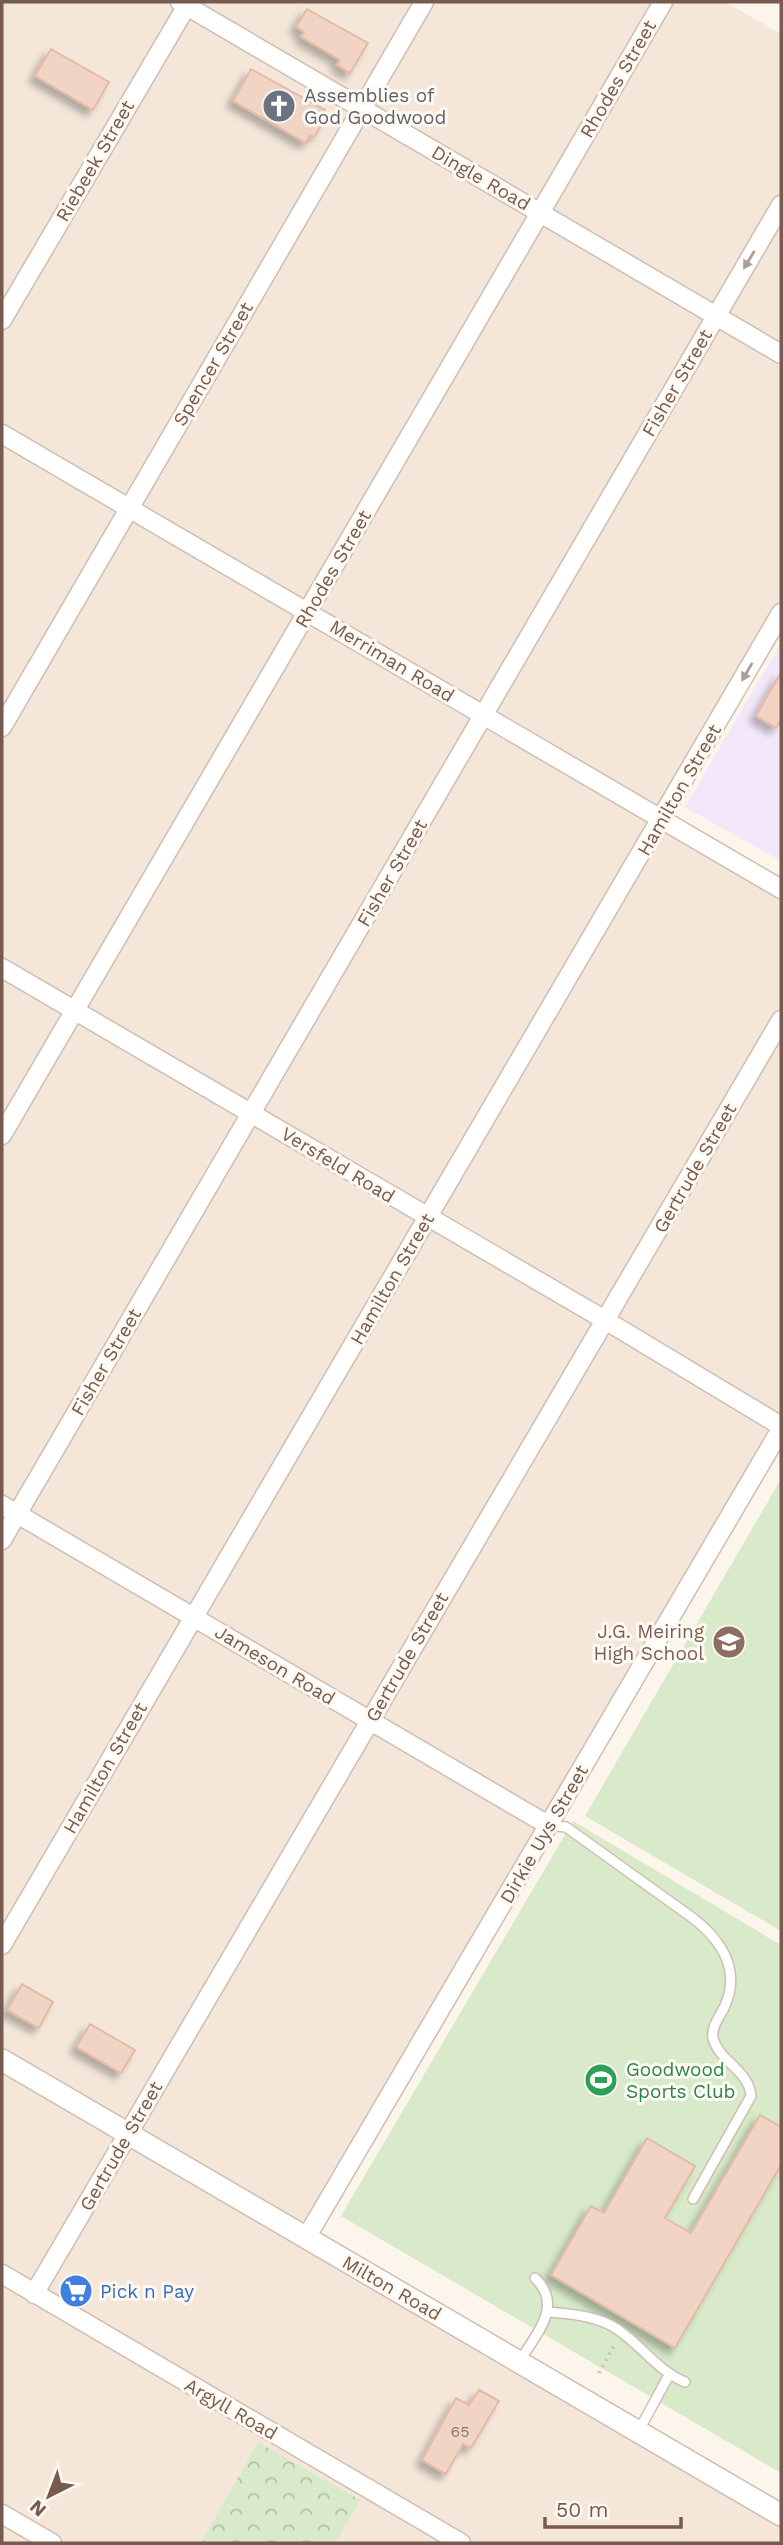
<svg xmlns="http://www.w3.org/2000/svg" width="783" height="2545" font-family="'Work Sans',sans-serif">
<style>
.residential{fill:#f4e7da}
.education{fill:#f2e8f9}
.park{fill:url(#park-crowns)}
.pitch{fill:#d8eac9}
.building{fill:#f1d4c4;stroke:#e3baa4;stroke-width:2;filter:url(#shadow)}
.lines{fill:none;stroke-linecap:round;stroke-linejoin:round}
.service-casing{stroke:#cfbdb0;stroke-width:12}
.minor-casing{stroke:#cfbdb0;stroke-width:21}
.tertiary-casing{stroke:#cfbdb0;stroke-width:24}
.path{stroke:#d7b7a6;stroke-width:3.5;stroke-dasharray:2 5;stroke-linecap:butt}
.service{stroke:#fff;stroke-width:9}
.minor{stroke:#fff;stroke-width:18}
.tertiary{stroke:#fff;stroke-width:21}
.oneway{fill:#ad9d95}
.labels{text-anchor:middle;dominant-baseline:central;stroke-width:6;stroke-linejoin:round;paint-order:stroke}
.number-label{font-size:16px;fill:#96796c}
.street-label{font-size:19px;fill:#775b4e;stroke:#fef9f2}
.worship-label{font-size:19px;fill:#5b616d;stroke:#fef9f2;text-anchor:start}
.education-label{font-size:19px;fill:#785e54;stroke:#fef9f2;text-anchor:end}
.leisure-label{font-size:19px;fill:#27864d;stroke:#fef9f2;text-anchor:start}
.shop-label{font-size:19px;fill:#366cbe;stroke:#fef9f2;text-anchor:start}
</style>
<defs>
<pattern id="park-crowns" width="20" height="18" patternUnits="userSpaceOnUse" patternTransform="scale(1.75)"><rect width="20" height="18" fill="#d8eac9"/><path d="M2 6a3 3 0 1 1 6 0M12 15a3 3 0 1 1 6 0" fill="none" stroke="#b4c1a5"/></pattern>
<filter id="shadow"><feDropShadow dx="-6" dy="6" stdDeviation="3.5" flood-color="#0004"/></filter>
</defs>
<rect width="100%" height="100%" fill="#fcf5eb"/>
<path class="residential" d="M2,2H726L781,34V621L664,824L781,894V1433L309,2237L781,2511V2543H2Z"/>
<path class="education" d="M781,643V861L685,807Z"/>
<path class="park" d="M258,2442L360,2500L335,2543H201Z"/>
<path class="pitch" d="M781,1479V1931L585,1816Z
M573,1821L781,1945V2473L341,2216Z"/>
<path class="building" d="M307,9L368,43L350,73L337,65L340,60L301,37L304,32L296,27Z
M51,49L109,82L93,110L35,76Z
M251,69L325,110L320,119L324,121L314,137L310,135L306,143L233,101Z
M781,672V720L776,728L756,716Z
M22,1984L53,2002L39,2028L7,2010Z
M90,2024L135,2050L121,2073L76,2047Z
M760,2115L781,2127V2165L675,2348L551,2275L591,2206L604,2213L647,2138L695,2166L665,2218L691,2233Z
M479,2390L499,2401L471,2448L463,2444L446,2474L422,2460L456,2398L469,2405Z"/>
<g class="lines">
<defs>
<path id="service" d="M548,1825L566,1827L690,1916C721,1939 742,1970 724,2008C719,2017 711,2028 713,2038C719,2062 749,2070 751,2096L693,2199
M549,2312C572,2314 598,2316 617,2329C642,2346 658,2371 685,2382
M519,2362C536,2334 564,2306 535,2278
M638,2432L669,2375"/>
<path id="minor" d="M180,2L781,354
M2,320L189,2
M2,434L781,889
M2,727L424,2
M2,968L605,1320L781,1426
M2,1135L663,2
M2,1505L548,1825
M2,1540L781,205
M2,1945L781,613
M306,2238L781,1429
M2,2274L461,2543
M34,2294L781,1020
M2,2514L52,2543"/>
<path id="tertiary" d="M2,2060L781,2515"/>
</defs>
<use href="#service" class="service-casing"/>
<use href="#minor" class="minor-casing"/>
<use href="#tertiary" class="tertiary-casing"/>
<path class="path" d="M599,2373L615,2344"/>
<use href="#service" class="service"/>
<use href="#minor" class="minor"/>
<use href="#tertiary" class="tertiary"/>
</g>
<defs><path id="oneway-solid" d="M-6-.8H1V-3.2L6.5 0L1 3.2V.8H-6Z" transform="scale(1.75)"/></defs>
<g class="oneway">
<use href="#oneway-solid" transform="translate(749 260) rotate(121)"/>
<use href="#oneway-solid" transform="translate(747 672) rotate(120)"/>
</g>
<defs>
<symbol id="church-disc" viewBox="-11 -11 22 22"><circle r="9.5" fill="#6b7280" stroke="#fef9f2"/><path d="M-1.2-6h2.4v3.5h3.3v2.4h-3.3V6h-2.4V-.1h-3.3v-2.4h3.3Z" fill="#fff"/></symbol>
<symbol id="school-disc" viewBox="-11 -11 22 22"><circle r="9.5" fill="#8d6e63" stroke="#fef9f2"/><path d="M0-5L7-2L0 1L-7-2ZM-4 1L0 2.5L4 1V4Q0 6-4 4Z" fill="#fff"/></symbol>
<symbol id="stadium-disc" viewBox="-11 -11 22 22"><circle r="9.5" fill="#2e9e5b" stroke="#fef9f2"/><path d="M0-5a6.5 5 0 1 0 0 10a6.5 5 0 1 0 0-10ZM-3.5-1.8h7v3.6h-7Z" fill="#fff"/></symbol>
<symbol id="supermarket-disc" viewBox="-11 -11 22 22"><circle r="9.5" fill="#3f7fe0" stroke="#fef9f2"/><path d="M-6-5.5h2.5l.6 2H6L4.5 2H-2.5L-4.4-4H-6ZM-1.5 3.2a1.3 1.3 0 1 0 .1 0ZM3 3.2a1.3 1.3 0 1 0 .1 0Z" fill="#fff"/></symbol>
</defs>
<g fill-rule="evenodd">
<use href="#church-disc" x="260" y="87" width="38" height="38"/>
<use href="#school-disc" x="710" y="1623" width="38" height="38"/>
<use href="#stadium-disc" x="582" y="2061" width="38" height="38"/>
<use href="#supermarket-disc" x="57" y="2272" width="38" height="38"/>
</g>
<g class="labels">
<g class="number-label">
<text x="460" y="2431">65</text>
</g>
<g class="street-label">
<text transform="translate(618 79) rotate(-60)">Rhodes Street</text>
<text transform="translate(95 161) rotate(-60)">Riebeek Street</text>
<text transform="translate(481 178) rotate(30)">Dingle Road</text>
<text transform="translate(213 364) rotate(-60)">Spencer Street</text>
<text transform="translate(677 383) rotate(-60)">Fisher Street</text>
<text transform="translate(333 569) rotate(-60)">Rhodes Street</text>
<text transform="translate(392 661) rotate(31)">Merriman Road</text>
<text transform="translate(679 790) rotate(-60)">Hamilton Street</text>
<text transform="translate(392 873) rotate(-60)">Fisher Street</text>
<text transform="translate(338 1165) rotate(31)">Versfeld Road</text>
<text transform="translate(695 1168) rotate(-60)">Gertrude Street</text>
<text transform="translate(392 1279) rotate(-60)">Hamilton Street</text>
<text transform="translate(106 1362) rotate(-60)">Fisher Street</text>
<text transform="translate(407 1657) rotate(-60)">Gertrude Street</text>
<text transform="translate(275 1665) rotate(31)">Jameson Road</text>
<text transform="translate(105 1768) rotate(-60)">Hamilton Street</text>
<text transform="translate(544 1834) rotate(-60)">Dirkie Uys Street</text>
<text transform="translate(121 2146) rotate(-60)">Gertrude Street</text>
<text transform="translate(392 2288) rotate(30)">Milton Road</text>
<text transform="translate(231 2409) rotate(30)">Argyll Road</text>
</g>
<g class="worship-label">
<text x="304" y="95">Assemblies of<tspan x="304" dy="22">God Goodwood</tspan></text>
</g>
<g class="education-label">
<text x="704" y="1631">J.G. Meiring<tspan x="704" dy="22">High School</tspan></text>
</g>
<g class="leisure-label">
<text x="626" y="2069">Goodwood<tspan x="626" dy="22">Sports Club</tspan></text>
</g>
<g class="shop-label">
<text x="100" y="2291">Pick n Pay</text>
</g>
</g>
<rect width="783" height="2545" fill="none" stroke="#775b4e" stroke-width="7"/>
<g transform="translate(49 2496) rotate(222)" stroke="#fef9f2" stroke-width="5" paint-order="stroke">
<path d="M0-5L12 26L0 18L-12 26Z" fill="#775b4e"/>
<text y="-10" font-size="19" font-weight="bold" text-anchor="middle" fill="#775b4e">N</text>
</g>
<path d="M545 2517v10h136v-10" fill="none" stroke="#775b4e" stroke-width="3.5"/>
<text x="556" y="2517" font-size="21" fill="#775b4e" stroke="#fef9f2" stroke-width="5" paint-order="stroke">50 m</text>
</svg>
